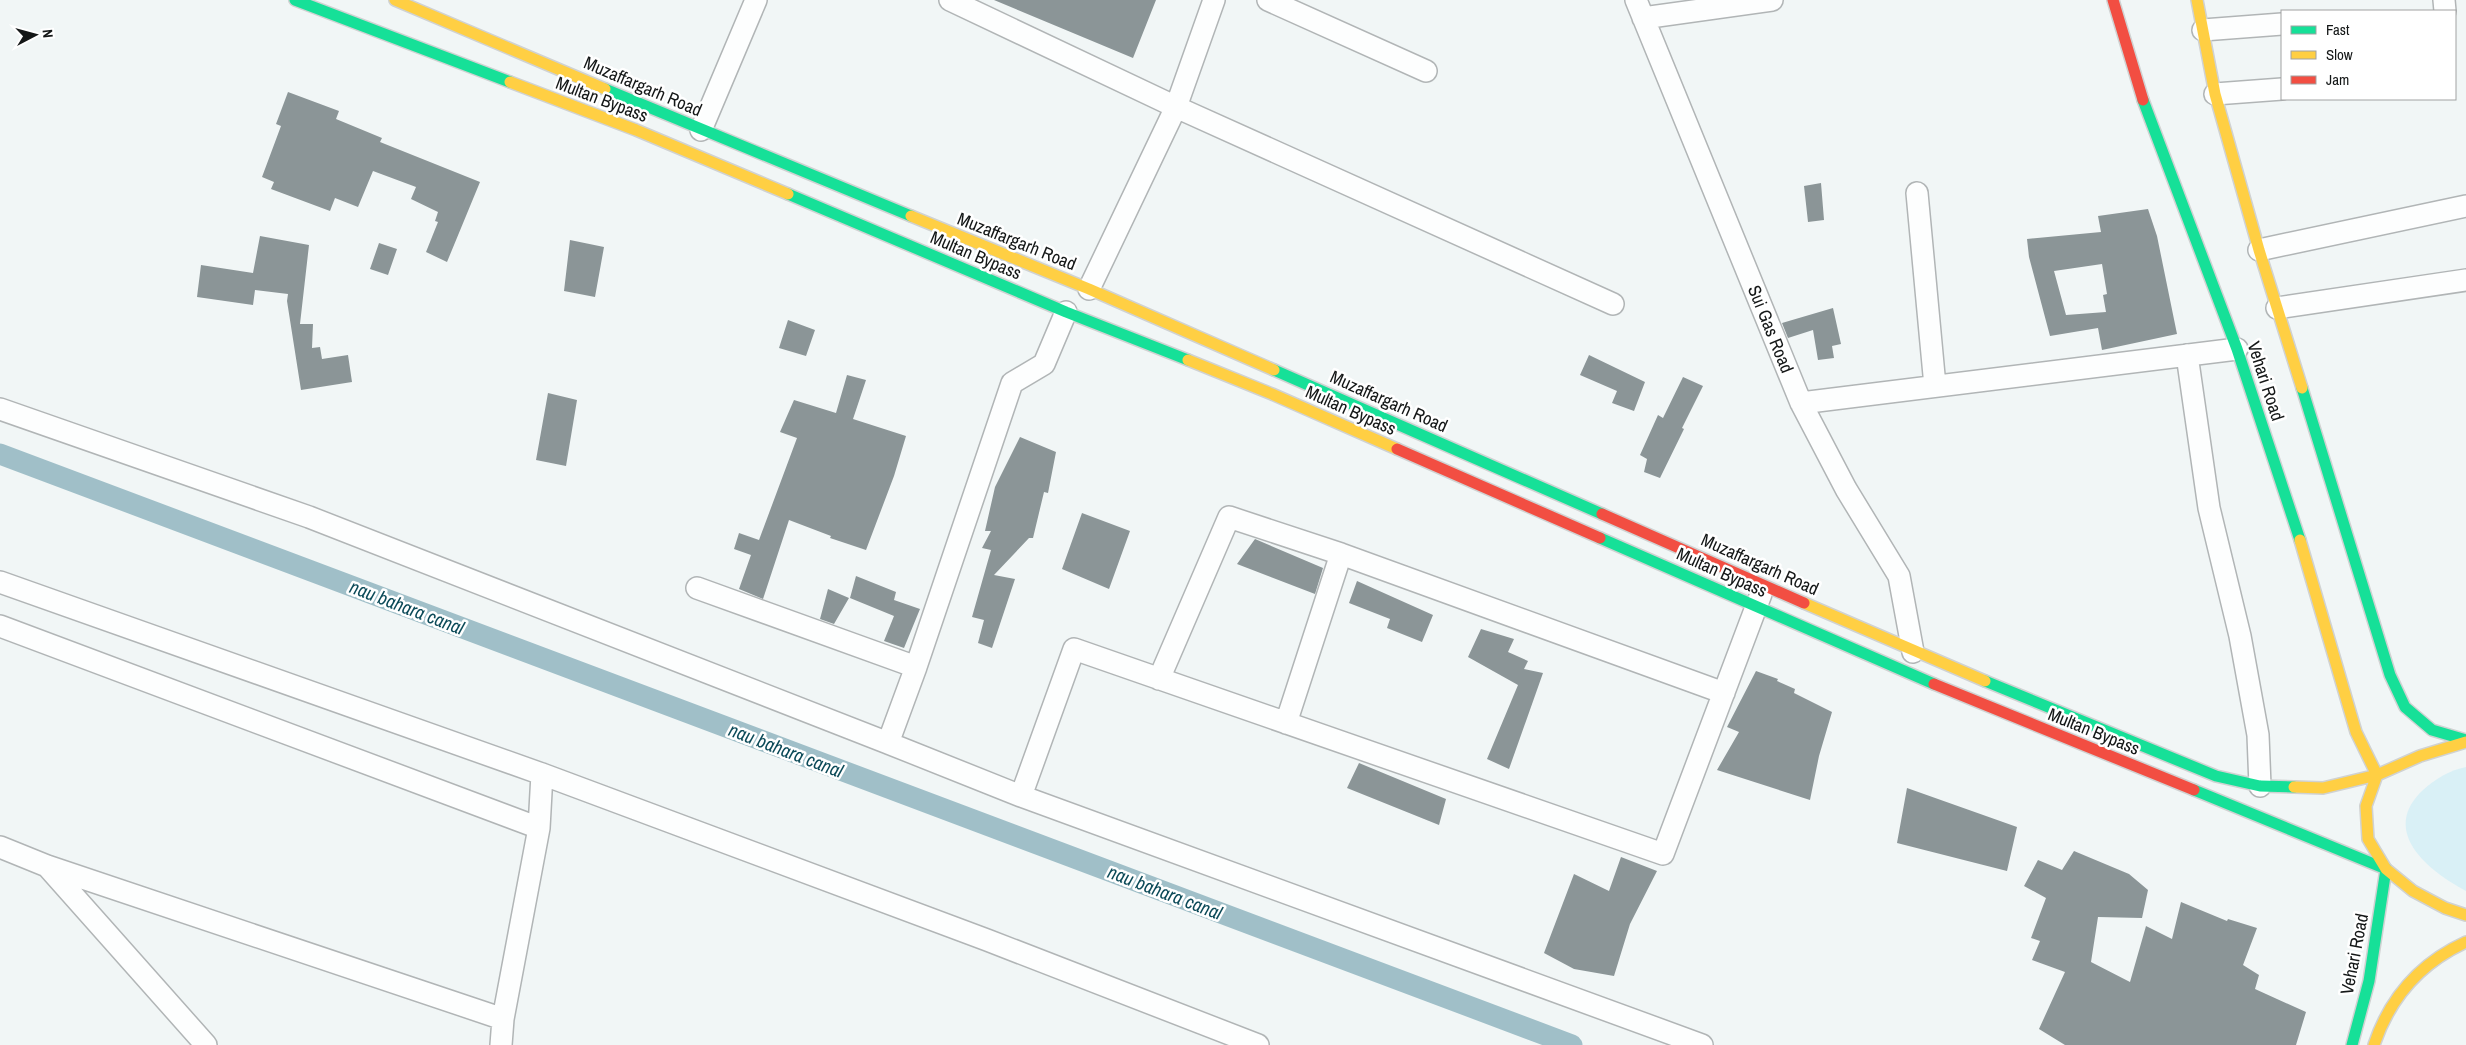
<svg xmlns="http://www.w3.org/2000/svg" width="2466" height="1045" font-family="'Archivo Narrow',sans-serif">
<style>
.green{fill:#d9f0f6}
.lines{fill:none;stroke-linecap:round;stroke-linejoin:round}
.canal{stroke:#a0bfc8;stroke-width:21}
.building{fill:#8b9597;fill-rule:evenodd}
.street-casing{stroke:#b1b5b6;stroke-width:24}
.fast-casing{stroke:#d0d2d2;stroke-width:14}
.slow-casing{stroke:#d0d2d2;stroke-width:14}
.jam-casing{stroke:#d0d2d2;stroke-width:14}
.street{stroke:#fdfefe;stroke-width:21}
.fast{stroke:#16e098;stroke-width:11}
.slow{stroke:#ffcf43;stroke-width:11}
.jam{stroke:#f24e42;stroke-width:11}
.labels{text-anchor:middle;dominant-baseline:central;stroke-width:5;stroke-linejoin:round;paint-order:stroke}
.street-label{font-size:18px;fill:#141717;stroke:#fff}
.water-label{font-size:19px;font-style:italic;fill:#0c4a58;stroke:#fff}
</style>
<rect width="100%" height="100%" fill="#f1f6f6"/>
<path class="green" d="M2466,767V891C2428,871 2379,831 2423,790C2435,779 2450,770 2466,767Z"/>
<g class="lines">
<path class="canal" d="M0,454L1572,1045"/>
</g>
<path class="building" d="M994,0H1156L1133,58Z
M288,92L339,111L336,119L382,138L380,142L480,182L447,262L426,252L438,222L435,221L438,212L411,199L416,187L373,171L358,207L335,198L330,211L271,189L274,182L262,177L281,126L276,124Z
M1821,183L1824,220L1808,222L1804,186Z
M2148,209L2157,236L2177,334L2102,350L2098,328L2050,336L2029,257L2027,239L2101,232L2098,216ZM2102,264L2107,294L2103,295L2106,312L2066,315L2054,271Z
M260,236L309,245L300,324H313L312,348L320,347L322,359L348,355L352,382L301,390L287,301L288,294L255,290L253,305L197,297L201,265L253,273Z
M570,240L604,247L595,297L564,291Z
M379,243L397,249L388,275L370,269Z
M1833,308L1841,344L1832,346L1834,358L1818,360L1813,330L1788,338L1782,323Z
M788,320L815,330L806,356L779,348Z
M1589,355L1645,382L1634,411L1612,403L1617,391L1580,375Z
M847,375L866,380L853,419L906,436L894,476L866,550L830,538L831,536L789,520L763,599L739,589L751,555L734,549L739,533L759,540L797,438L780,432L794,400L836,413Z
M1683,377L1703,386L1682,428L1684,429L1660,478L1644,472L1647,459L1640,455L1658,415L1663,418Z
M548,393L577,400L566,466L536,460Z
M1020,437L1056,452L1048,493L1044,492L1033,538H1029L994,575L1015,579L992,648L978,643L984,620L972,617L991,550L982,548L991,531H985L995,487Z
M1082,513L1130,531L1109,589L1062,569Z
M1255,539L1323,568L1315,594L1237,564Z
M856,576L896,592L894,600L920,609L904,648L884,641L894,616L850,598Z
M1357,581L1433,615L1422,642L1387,628L1390,619L1349,603Z
M828,589L849,598L834,624L820,619Z
M1481,629L1514,639L1508,652L1528,661L1524,669L1543,673L1509,769L1487,759L1518,685L1468,657Z
M1756,671L1778,679L1777,681L1795,689L1794,693L1832,712L1819,756L1810,800L1717,770L1739,732L1727,727Z
M1359,763L1446,799L1439,825L1347,788Z
M1907,788L2017,827L2007,871L1897,843Z
M2074,851L2129,874L2148,890L2142,918L2098,917L2091,962L2130,982L2146,926L2172,939L2181,902L2227,921L2228,919L2257,928L2243,965L2259,975L2255,989L2306,1012L2296,1045H2065L2039,1029L2065,972L2032,960L2040,941L2031,938L2046,898L2024,886L2038,860L2062,870Z
M1621,857L1657,871L1630,924L1614,976L1574,969L1544,953L1574,874L1609,891Z"/>
<g class="lines">
<defs>
<path id="street" d="M950,0L1176,107L1613,304
M1268,0L1426,71
M1636,0L1801,403L1846,489L1899,576L1913,652
M2444,0L2445,11
M1643,18L1772,0
M2203,30L2282,24
M2215,94L2282,89
M701,130L756,0
M1917,193L1935,386
M2259,250L2466,206
M1089,289L1176,107L1214,0
M2277,308L2466,280
M2187,355L2209,508L2240,636L2258,735L2260,786
M1801,403L2237,349
M0,409L309,517L888,743
M1341,554L1724,693
M0,582L542,774L987,940L1258,1045
M697,588L916,667
M0,626L539,828
M1159,679L1229,517L1341,554L1286,723
M1021,796L888,743L916,667L1012,383L1044,364L1066,312
M0,847L47,866L503,1019
M47,866L206,1045
M501,1045L503,1019L539,828L542,774
M1702,1045L1021,796L1074,649L1663,854L1761,594"/>
<path id="fast" d="M295,0L510,82
M605,89L911,216
M2143,100L2237,349L2300,540
M788,194L1066,312L1188,360
M1274,370L1602,514
M2302,388L2390,675L2405,707L2432,730L2466,740
M1600,538L1934,684
M1985,681L2216,776L2260,786L2294,787
M2194,790L2386,869L2369,981L2352,1045"/>
<path id="slow" d="M395,0L605,89
M2197,0L2215,94L2259,250L2302,388
M510,82L636,130L788,194
M911,216L1089,289L1274,370
M1188,360L1272,394L1397,449
M1804,603L1985,681
M2466,742L2420,756L2377,775L2366,806L2368,839L2386,869L2413,891L2445,908L2466,915
M2294,787L2323,788L2377,775L2356,732L2300,540
M2374,1045C2390,997 2420,963 2466,942"/>
<path id="jam" d="M2113,0L2143,100
M1397,449L1600,538
M1602,514L1804,603
M1934,684L2194,790"/>
</defs>
<use href="#street" class="street-casing"/>
<use href="#fast" class="fast-casing"/>
<use href="#slow" class="slow-casing"/>
<use href="#jam" class="jam-casing"/>
<use href="#street" class="street"/>
<use href="#fast" class="fast"/>
<use href="#slow" class="slow"/>
<use href="#jam" class="jam"/>
</g>
<g class="labels">
<g class="street-label">
<text transform="translate(643 86) rotate(23)">Muzaffargarh Road</text>
<text transform="translate(602 99) rotate(21)">Multan Bypass</text>
<text transform="translate(1017 241) rotate(22)">Muzaffargarh Road</text>
<text transform="translate(976 255) rotate(23)">Multan Bypass</text>
<text transform="translate(1771 329) rotate(68)">Sui Gas Road</text>
<text transform="translate(2266 381) rotate(72)">Vehari Road</text>
<text transform="translate(1389 401) rotate(24)">Muzaffargarh Road</text>
<text transform="translate(1351 410) rotate(24)">Multan Bypass</text>
<text transform="translate(1760 564) rotate(24)">Muzaffargarh Road</text>
<text transform="translate(1722 572) rotate(24)">Multan Bypass</text>
<text transform="translate(2094 731) rotate(22)">Multan Bypass</text>
<text transform="translate(2354 954) rotate(-79)">Vehari Road</text>
</g>
<g class="water-label">
<text transform="translate(407 607) rotate(21)">nau bahara canal</text>
<text transform="translate(786 750) rotate(21)">nau bahara canal</text>
<text transform="translate(1165 892) rotate(21)">nau bahara canal</text>
</g>
</g>
<rect x="2281" y="10" width="175" height="90" fill="#ffffff" stroke="#a1a2a2"/>
<rect x="2291" y="26" width="25" height="8" fill="#16e098" stroke="#a1a2a2"/>
<text x="2326" y="35" font-size="15" fill="#141717">Fast</text>
<rect x="2291" y="51" width="25" height="8" fill="#ffcf43" stroke="#a1a2a2"/>
<text x="2326" y="60" font-size="15" fill="#141717">Slow</text>
<rect x="2291" y="76" width="25" height="8" fill="#f24e42" stroke="#a1a2a2"/>
<text x="2326" y="85" font-size="15" fill="#141717">Jam</text>
<g transform="translate(35 35) rotate(84)" stroke="#ffffff" stroke-width="4" paint-order="stroke">
<path d="M0-4L9 19L0 12L-9 19Z" fill="#141717"/>
<text y="-8" font-size="14" font-weight="bold" text-anchor="middle" fill="#141717">N</text>
</g>
</svg>
